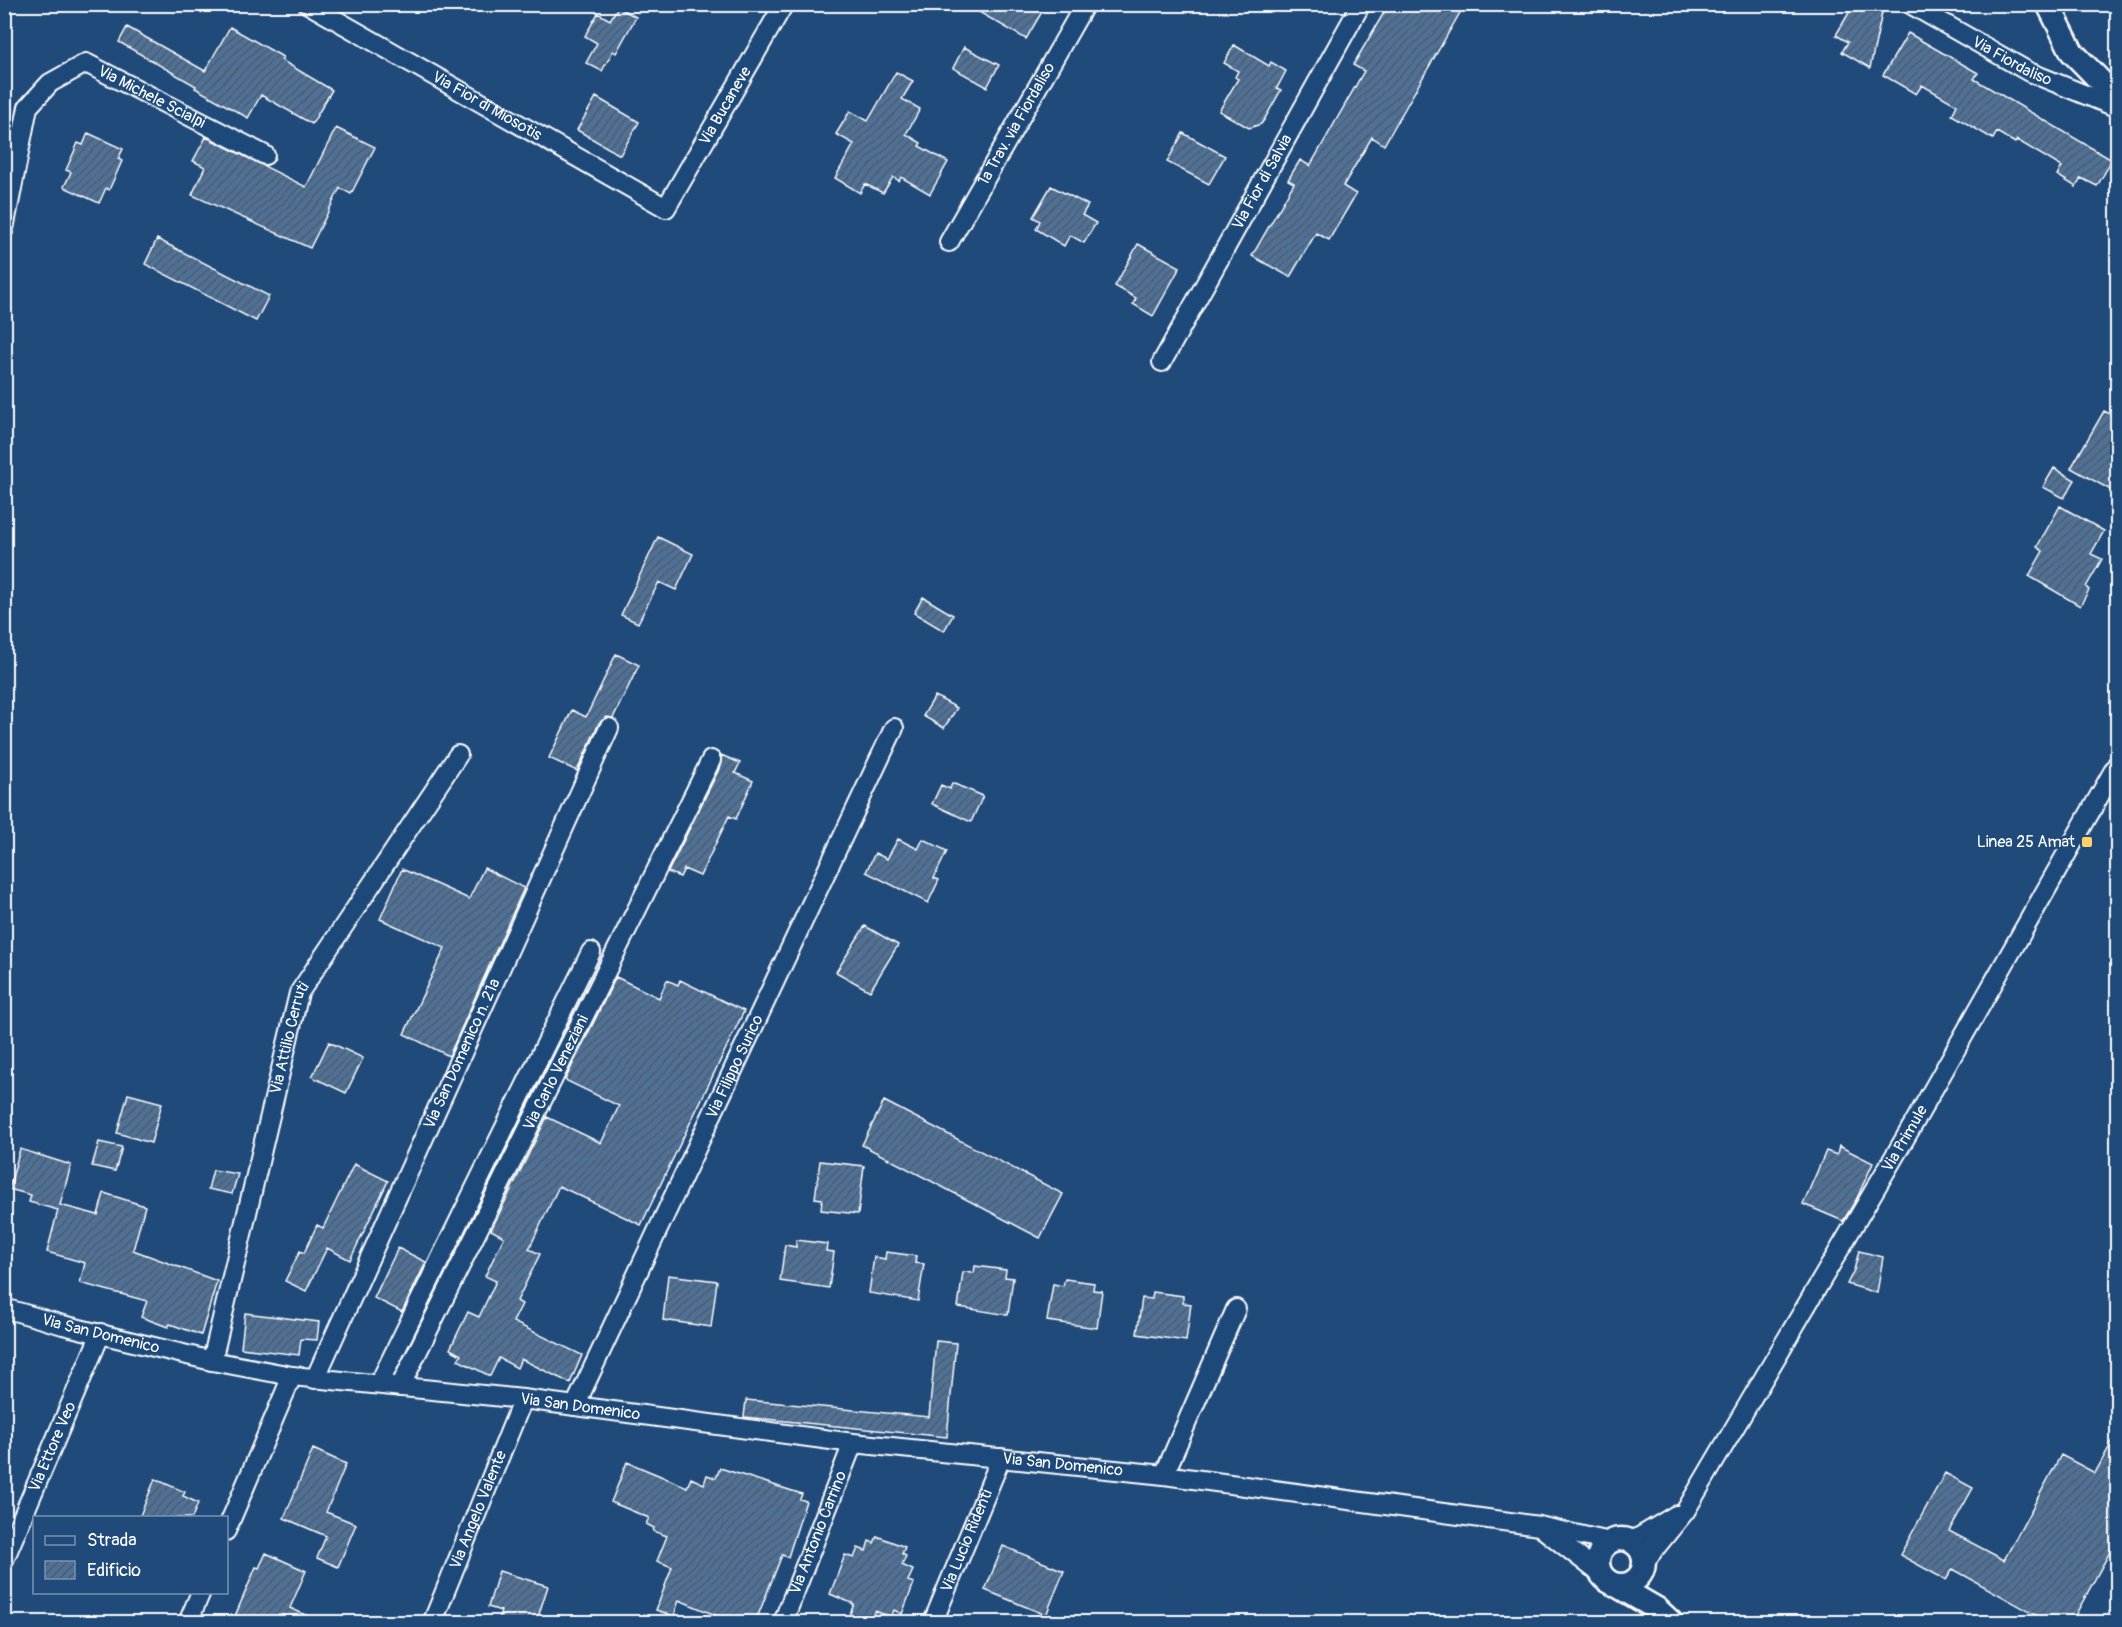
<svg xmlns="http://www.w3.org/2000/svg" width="2122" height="1627" font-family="Pangolin,sans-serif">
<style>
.building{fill:url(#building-hatch);stroke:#fff;stroke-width:1.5}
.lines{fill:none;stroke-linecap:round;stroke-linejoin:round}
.minor-casing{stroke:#fff;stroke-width:22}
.tertiary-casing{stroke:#fff;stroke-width:27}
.minor{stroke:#1f4a7a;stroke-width:18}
.tertiary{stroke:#1f4a7a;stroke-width:22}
.poi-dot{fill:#ffd166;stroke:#1f4a7a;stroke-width:2}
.labels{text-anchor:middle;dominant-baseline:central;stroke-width:5;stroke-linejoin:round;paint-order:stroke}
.street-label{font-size:16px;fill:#fff;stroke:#1f4a7a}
.poi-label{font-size:16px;fill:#fff;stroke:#1f4a7a;text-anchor:end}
</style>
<defs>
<pattern id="building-hatch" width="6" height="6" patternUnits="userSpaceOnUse" patternTransform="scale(1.5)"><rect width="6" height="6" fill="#507197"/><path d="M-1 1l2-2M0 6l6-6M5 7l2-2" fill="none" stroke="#4e5b6a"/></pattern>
</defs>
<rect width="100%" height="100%" fill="#1f4a7a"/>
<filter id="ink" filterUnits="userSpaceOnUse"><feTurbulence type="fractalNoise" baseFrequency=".0167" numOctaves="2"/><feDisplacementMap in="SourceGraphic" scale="12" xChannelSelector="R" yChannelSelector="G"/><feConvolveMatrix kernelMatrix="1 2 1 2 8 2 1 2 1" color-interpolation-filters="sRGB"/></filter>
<g filter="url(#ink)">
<path class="building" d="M965,4H1032L1043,10L1026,39Z
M1389,4H1465L1384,145L1372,137L1343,186L1356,194L1329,240L1316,233L1290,277L1252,256L1294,183L1288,180L1300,160L1310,166L1364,71L1353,65Z
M1854,4H1884L1870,68L1842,52L1848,42L1836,35Z
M618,7L636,17L616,53L613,51L602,71L586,63L597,43L585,36L598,13L610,20Z
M127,27L205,71L230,27L283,57L281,60L332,90L312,124L261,95L248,118L195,88L196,86L119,42Z
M1908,33L1978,73L1974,79L2112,160L2097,186L2081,178L2076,187L2057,175L2062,167L2017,140L2015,143L1997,132L1993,139L1952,115L1957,105L1922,85L1916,94L1883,75Z
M1234,45L1269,66L1271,62L1286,71L1277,88L1281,90L1264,120L1261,124L1249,128L1219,111L1238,79L1235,77L1238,71L1224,63Z
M964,47L999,65L987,87L953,68Z
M896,72L913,81L902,99L920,109L906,134L921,143L919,146L948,162L930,194L901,177L899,181L893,177L883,193L865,184L860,193L835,178L854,144L836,134L850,111L868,121Z
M596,97L639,122L620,155L577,130Z
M336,128L375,147L351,194L340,188L310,248L192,195L205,167L193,161L206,137L306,187Z
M88,133L123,149L118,159L122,161L109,190L106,188L99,203L64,187L71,172L66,170L78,143L83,145Z
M1183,133L1225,156L1209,184L1167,162Z
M1051,186L1088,205L1082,215L1096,223L1084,243L1070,235L1064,246L1036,229L1040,221L1033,217Z
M157,239L269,296L256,321L145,264Z
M1138,244L1180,267L1153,316L1133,304L1136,298L1115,286Z
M2104,411L2118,418V494L2071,468Z
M2054,468L2075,480L2064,498L2043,487Z
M2060,506L2104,531L2091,554L2102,559L2086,587L2089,590L2080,606L2029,576L2043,551L2037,547Z
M658,537L693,554L676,590L659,582L638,623L621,615Z
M923,597L953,615L944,631L914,613Z
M616,654L639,665L613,718L607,717L599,723L577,771L549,758L572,710L586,717Z
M935,696L957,708L944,728L923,716Z
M721,755L740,763L735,773L753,781L736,819L729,816L700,876L684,869L680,877L668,872L721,765Z
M952,783L983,796L971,822L932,804L941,785L950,789Z
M898,839L918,849L923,839L947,851L934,878L939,880L928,903L866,872L875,853L887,859Z
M484,868L524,888L449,1056L404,1034L445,948L380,919L402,869L469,899Z
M865,926L898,945L870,991L836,972Z
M616,977L659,998L667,980L678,985L680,980L744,1011L641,1225L559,1186L529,1249L540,1254L517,1301L522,1304L513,1322L582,1355L570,1383L521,1359L517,1368L499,1358L490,1376L458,1360L461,1355L450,1349L468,1312L479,1317L496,1281L485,1276L504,1237L491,1230L547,1117L601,1143L619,1106L565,1080Z
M329,1042L363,1058L346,1093L312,1077Z
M128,1094L162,1103L151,1143L117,1133Z
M884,1101L1063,1194L1040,1238L862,1145Z
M99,1142L122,1147L115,1171L92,1166Z
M1839,1146L1873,1163L1856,1200L1843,1221L1803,1204L1826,1151L1837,1155Z
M20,1149L71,1165L60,1205L98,1215L104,1193L145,1206L133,1250L217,1281L201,1335L170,1324L168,1327L141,1317L147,1301L80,1283L85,1263L47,1252L58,1210L29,1202L31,1195L9,1189Z
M820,1161L864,1166L858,1214L821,1210L822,1199L815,1198Z
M354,1164L388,1181L350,1260L327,1248L306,1291L285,1281L300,1251L304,1253L317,1225L323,1228Z
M213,1170L238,1174L232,1194L208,1189Z
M796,1240L827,1244L826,1251L834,1252L829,1288L780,1281L785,1245L796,1247Z
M398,1248L426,1262L402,1312L374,1298Z
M1859,1251L1883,1257L1877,1293L1847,1284L1854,1270Z
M886,1252L916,1256L915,1263L924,1264L918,1301L869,1293L874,1257L885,1259Z
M975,1266L1006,1270L1005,1277L1013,1278L1008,1315L958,1307L963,1272L974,1273Z
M668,1275L717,1281L711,1327L663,1320Z
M1065,1279L1094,1283L1093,1290L1102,1291L1097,1328L1047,1321L1053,1284L1063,1286Z
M1153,1292L1183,1296V1303L1191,1304L1186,1341L1137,1334L1142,1298L1152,1299Z
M245,1313L319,1322L317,1340L301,1339L299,1355L241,1348Z
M936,1341L956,1343L947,1437L744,1417L746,1400L929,1417Z
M2118,1431V1537L2071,1623H2050L1953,1569L1946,1580L1900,1555L1945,1473L1973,1488L1949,1531L2004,1560L2061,1455L2095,1473Z
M313,1449L346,1464L326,1512L356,1524L338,1567L317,1558L326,1536L284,1518Z
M627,1462L687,1487L691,1478L704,1484L707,1475L716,1478L720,1468L802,1494L800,1499L806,1501L788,1557L782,1555L755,1623H735L679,1600L674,1616L656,1610L672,1567L657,1561L667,1536L653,1531L654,1528L646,1524L649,1518L611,1502Z
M155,1479L185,1492L183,1496L198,1503L192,1518H139Z
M877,1536L905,1547L902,1554L906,1556L902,1565L913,1570L908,1581L914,1583L902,1614L894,1610L891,1617L875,1611L870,1623H846L854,1604L830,1594L845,1555L854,1558L858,1548L866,1551L869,1541L874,1543Z
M1003,1546L1064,1571L1046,1615L985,1590Z
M266,1553L306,1571L290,1608L323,1623H232L256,1567L259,1568Z
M499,1571L548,1586L536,1623H497L501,1611L488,1607Z"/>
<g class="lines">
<defs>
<g id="minor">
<path id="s1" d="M308,4L666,208L784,4"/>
<path id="s2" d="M1910,4L2029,72L2118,108"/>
<path id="s3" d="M4,229L28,107L50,83L86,63L265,155"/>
<path id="s4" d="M949,242L1085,4"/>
<path id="s5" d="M1162,362L1361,4"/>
<path id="s6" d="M4,1308L63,1325L212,1361L292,1376L523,1399L853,1443L1164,1475L1539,1526L1610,1542"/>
<path id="s7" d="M212,1361L299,993L458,755"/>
<path id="s8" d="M315,1379L609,728"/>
<path d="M379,1384L591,952"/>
<path id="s9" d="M400,1387L711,760"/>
<path id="s10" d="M575,1406L894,728"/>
<path d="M1164,1475L1236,1309"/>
<path d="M1543,1529L1602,1575"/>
<path d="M226,1531L292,1376"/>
<path d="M1631,1542L1676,1515"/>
<path id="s11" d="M4,1560L101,1333"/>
<path id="s12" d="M1644,1562L1686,1510L1914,1123L2118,763"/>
<path id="s13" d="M433,1621L523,1399"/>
<path d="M188,1622L201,1592"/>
<path id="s14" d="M783,1622L853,1443"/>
<path id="s15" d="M933,1622L1001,1458"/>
</g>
<path id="tertiary" d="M2048,4L2072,52L2118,99
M1598 1562a23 23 0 1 1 46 0a23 23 0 1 1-46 0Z
M1614,1584L1657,1609L1671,1622"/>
</defs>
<use href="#minor" class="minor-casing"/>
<use href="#tertiary" class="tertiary-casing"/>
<use href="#minor" class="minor"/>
<use href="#tertiary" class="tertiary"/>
</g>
</g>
<rect class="poi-dot" x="2081" y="836" width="12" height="12" rx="3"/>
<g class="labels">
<g class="street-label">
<text stroke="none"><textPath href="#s2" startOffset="117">Via Fiordaliso</textPath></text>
<text stroke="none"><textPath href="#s3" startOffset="272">Via Michele Scialpi</textPath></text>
<text stroke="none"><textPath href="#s1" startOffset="206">Via Fior di Miosotis</textPath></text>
<text stroke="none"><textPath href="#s1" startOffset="530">Via Bucaneve</textPath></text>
<text stroke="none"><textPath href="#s4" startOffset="136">1a Trav. via Fiordaliso</textPath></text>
<text stroke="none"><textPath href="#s5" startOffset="206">Via Fior di Salvia</textPath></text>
<text stroke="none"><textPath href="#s7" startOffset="332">Via Attilio Cerruti</textPath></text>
<text stroke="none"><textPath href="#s8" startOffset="357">Via San Domenico n. 21a</textPath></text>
<text stroke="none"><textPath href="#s10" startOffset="375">Via Filippo Surico</textPath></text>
<text stroke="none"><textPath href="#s9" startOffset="351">Via Carlo Veneziani</textPath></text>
<text stroke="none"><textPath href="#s12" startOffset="498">Via Primule</textPath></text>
<text stroke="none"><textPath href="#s6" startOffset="100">Via San Domenico</textPath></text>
<text stroke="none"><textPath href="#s6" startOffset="586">Via San Domenico</textPath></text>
<text stroke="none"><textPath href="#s11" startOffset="123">Via Ettore Veo</textPath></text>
<text stroke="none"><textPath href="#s6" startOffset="1072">Via San Domenico</textPath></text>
<text stroke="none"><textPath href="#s13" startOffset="120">Via Angelo Valente</textPath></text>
<text stroke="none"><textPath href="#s14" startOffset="96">Via Antonio Carrino</textPath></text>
<text stroke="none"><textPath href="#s15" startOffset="88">Via Lucio Ridenti</textPath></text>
</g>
<g class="poi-label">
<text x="2075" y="842">Linea 25 Amat</text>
</g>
</g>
<rect width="2122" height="1627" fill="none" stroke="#1f4a7a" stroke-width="24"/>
<rect x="12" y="12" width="2098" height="1603" fill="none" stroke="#fff" stroke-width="2" filter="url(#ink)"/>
<rect x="33" y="1516" width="195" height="78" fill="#1f4a7a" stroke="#7992af" stroke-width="1.5"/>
<rect x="45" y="1536" width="30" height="9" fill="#1f4a7a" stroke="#7992af" stroke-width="1.5"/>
<text x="87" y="1546" font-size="18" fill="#ffffff">Strada</text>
<rect x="45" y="1561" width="30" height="18" fill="url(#building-hatch)" stroke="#7992af" stroke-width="1.5"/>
<text x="87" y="1576" font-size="18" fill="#ffffff">Edificio</text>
</svg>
